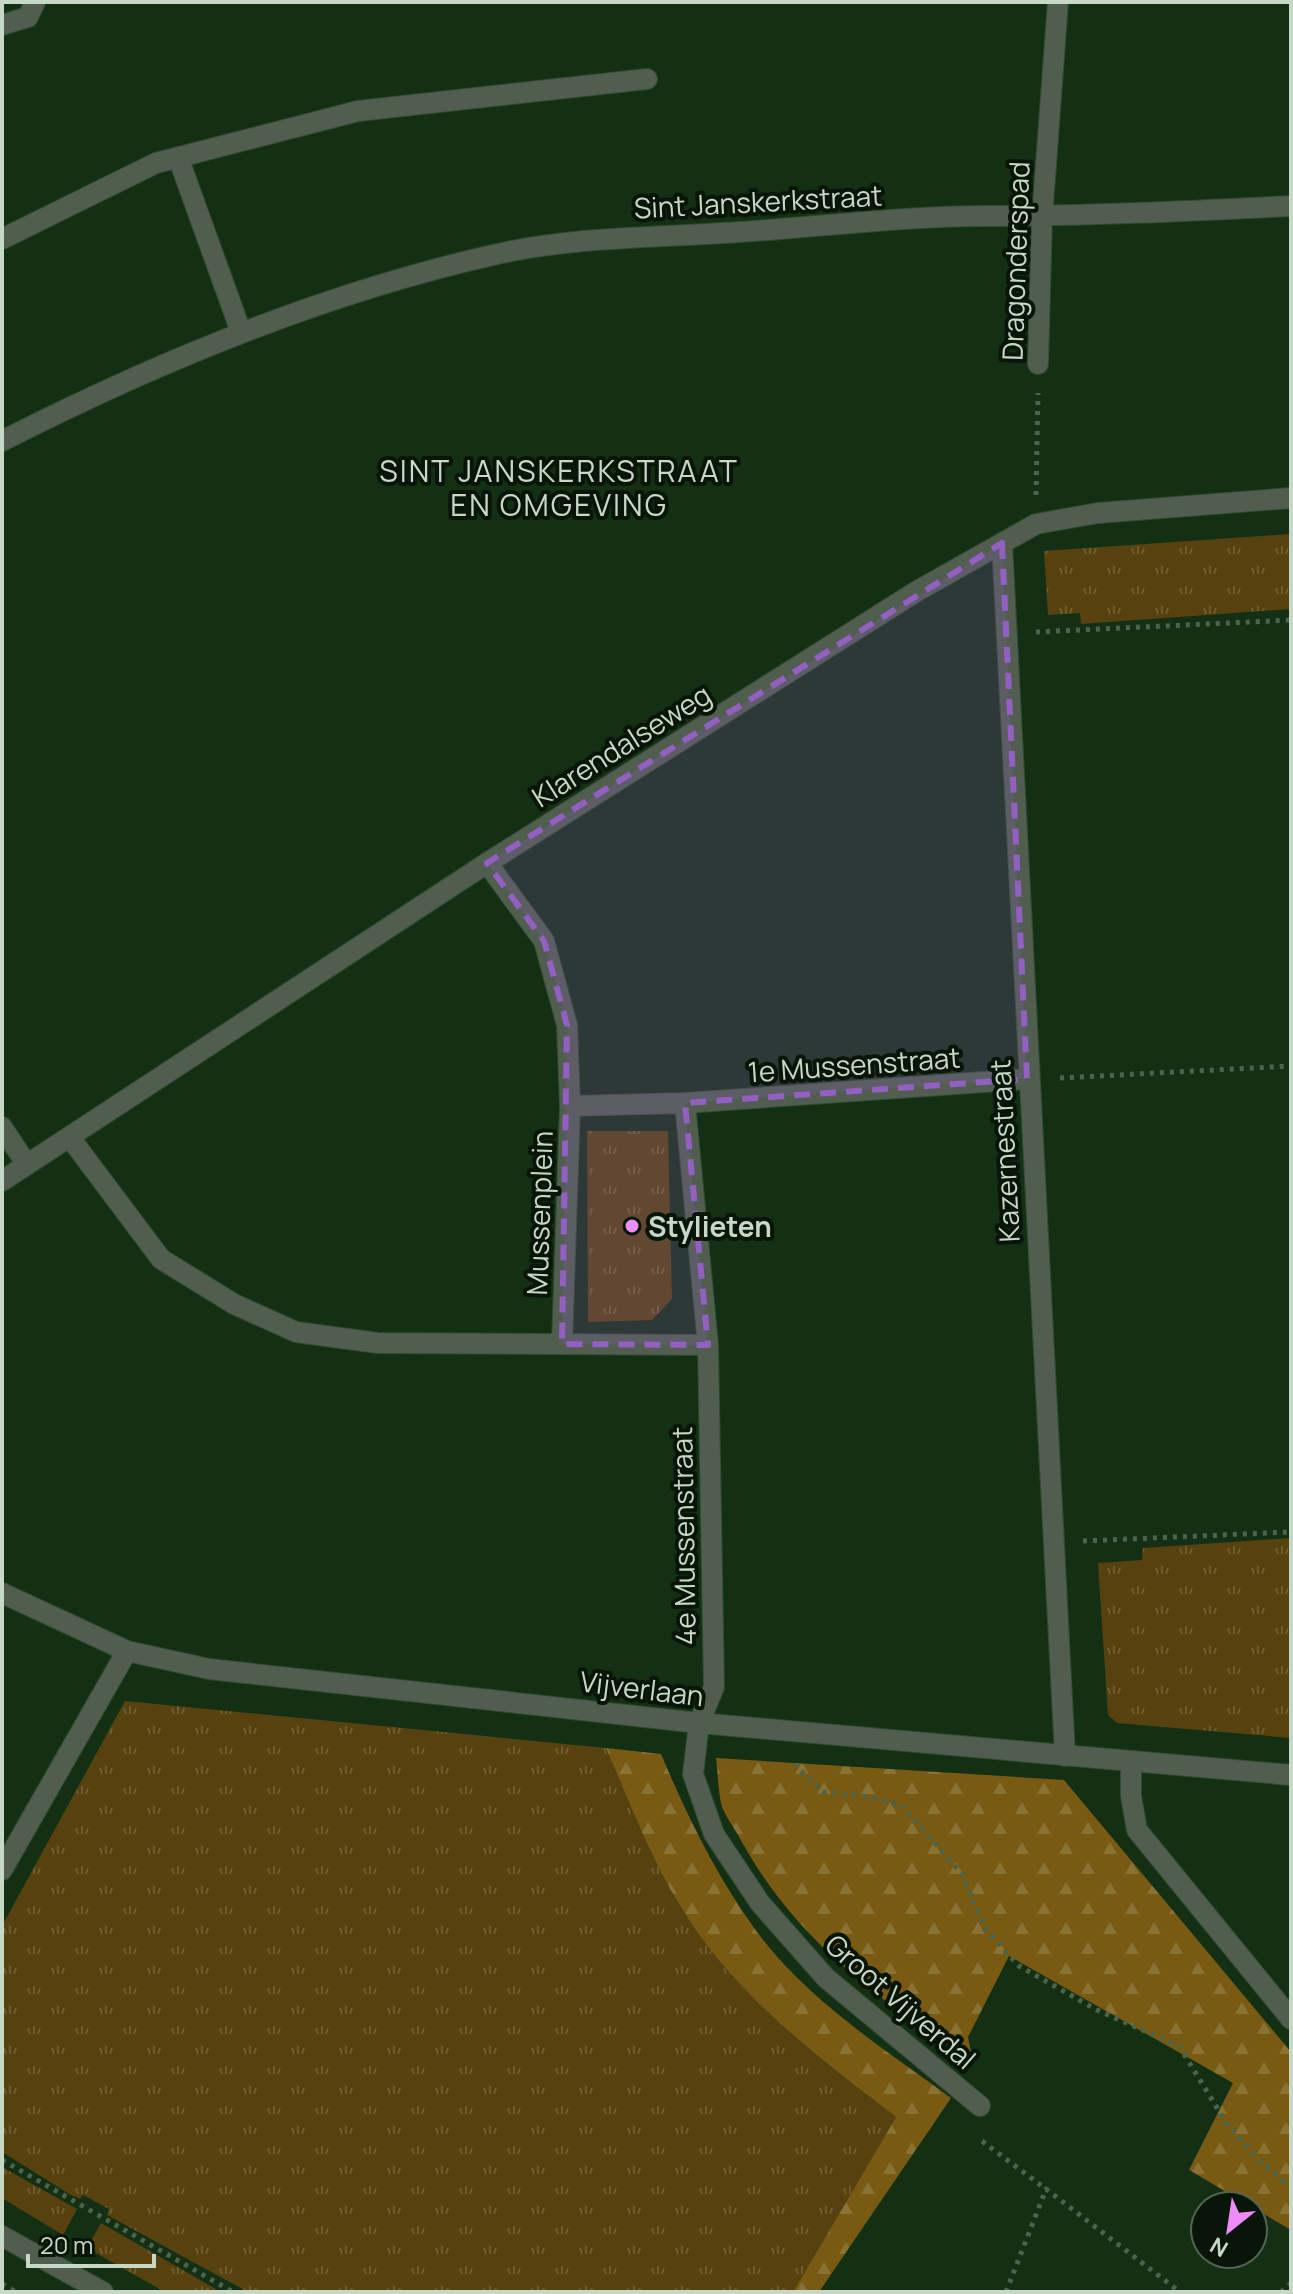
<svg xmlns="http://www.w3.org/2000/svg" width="1293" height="2294" font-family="Manrope,sans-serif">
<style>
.grass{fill:url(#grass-tufts)}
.forest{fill:url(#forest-firs)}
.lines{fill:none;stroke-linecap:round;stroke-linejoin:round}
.minor-casing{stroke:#314b30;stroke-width:22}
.path{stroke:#4b644b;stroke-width:5;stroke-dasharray:4 6;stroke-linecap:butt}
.minor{stroke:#505d4f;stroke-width:20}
.marked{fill:#9260c1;fill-opacity:0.2;stroke:#9260c1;stroke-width:6;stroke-dasharray:16 10;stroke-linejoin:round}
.poi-dot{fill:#ee8cf8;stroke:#091508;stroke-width:3}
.labels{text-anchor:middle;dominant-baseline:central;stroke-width:8;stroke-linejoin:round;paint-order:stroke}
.street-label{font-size:28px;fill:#c7d8c6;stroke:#091508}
.poi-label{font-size:28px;font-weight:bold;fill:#c7d8c6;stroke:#091508;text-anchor:start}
.neighbourhood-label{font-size:30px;letter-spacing:2px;fill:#c7d8c6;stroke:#091508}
</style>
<defs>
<pattern id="grass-tufts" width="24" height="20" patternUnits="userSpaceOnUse" patternTransform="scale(2)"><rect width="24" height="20" fill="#57410f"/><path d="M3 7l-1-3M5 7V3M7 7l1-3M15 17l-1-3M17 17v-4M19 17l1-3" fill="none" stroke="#6e5c30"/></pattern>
<pattern id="forest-firs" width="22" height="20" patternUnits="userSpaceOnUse" patternTransform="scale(2)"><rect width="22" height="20" fill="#785a13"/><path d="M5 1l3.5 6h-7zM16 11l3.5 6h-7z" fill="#8a7134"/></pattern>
</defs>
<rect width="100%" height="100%" fill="#143014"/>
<path class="grass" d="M1291,534V609L1081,624L1080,613L1048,615L1044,551Z
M587,1131H668L672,1299L652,1320L588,1322Z
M1291,1538V1738L1117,1723L1108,1715L1098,1563L1142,1560L1143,1548Z
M125,1701L606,1748C629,1801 649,1855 679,1904C731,1991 816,2057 896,2117L793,2292H248L107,2215L109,2209L83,2195L80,2199L71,2195L2,2152V1926Z
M2,2167L77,2209L63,2235L2,2198Z
M101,2223L221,2292H165L87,2248Z"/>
<path class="forest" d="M606,1748L661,1754C687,1816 717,1877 757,1932C807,2000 884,2049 951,2098L819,2292H793L896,2117C816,2056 731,1992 679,1904C649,1855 629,1801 606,1748Z
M716,1758L1064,1780L1291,2052V2230L1189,2170L1233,2083L1009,1956L968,2037L972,2057C880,2004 796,1938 743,1844C737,1832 727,1819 722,1807C718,1792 718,1773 716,1758Z"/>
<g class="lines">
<defs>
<path id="minor" d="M2,25L28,17L35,2
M178,157L241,332
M2,239L156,163L358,111L647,79
M1038,364L1042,218L1058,2
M2,441C155,363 325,293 493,255C575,236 656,238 739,232C820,227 903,216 985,216C1087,216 1189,211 1291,206
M1002,543L1065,1756
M487,863L544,941L567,1025L570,1106
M685,1103L1027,1079
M2,1127L27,1165
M71,1139L161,1259L234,1304L296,1332L378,1343L708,1345L685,1103L570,1106L562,1344
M2,1181L487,863L917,591L1036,524L1098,513L1291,498
M708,1345L714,1687L699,1723L693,1774L714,1834L760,1903L826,1978L980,2106
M2,1593L127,1651L209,1669L699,1723L1291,1775
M1131,1762V1796L1137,1830L1291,2019
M2,1870L127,1651
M2,2236L103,2292"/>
</defs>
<use href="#minor" class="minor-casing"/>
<path class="path" d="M1036,495L1038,393
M1036,632L1291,620
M1060,1078L1291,1066
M1083,1541L1291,1532
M796,1763L797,1767L823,1792L863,1796L901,1805L962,1874L985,1929L1019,1966L1097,2010L1179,2046L1227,2124L1259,2160L1291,2188
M982,2141L1046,2189
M2,2160L233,2292
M2,2284L16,2292
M1006,2292L1046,2189L1180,2292
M1281,2292L1291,2283"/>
<use href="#minor" class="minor"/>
</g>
<path class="marked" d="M1002,543L1027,1079L685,1103L708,1345L562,1344L567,1025L544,941L487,863Z"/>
<circle class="poi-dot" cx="632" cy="1226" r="8"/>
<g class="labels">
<g class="street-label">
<text transform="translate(758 201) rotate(-3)">Sint Janskerkstraat</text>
<text transform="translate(1015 261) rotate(-88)">Dragonderspad</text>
<text transform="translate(621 745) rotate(-32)">Klarendalseweg</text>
<text transform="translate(854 1064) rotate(-4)">1e Mussenstraat</text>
<text transform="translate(1004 1151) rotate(-93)">Kazernestraat</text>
<text transform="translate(539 1213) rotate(-88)">Mussenplein</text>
<text transform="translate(683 1536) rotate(-91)">4e Mussenstraat</text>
<text transform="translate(642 1688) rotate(7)">Vijverlaan</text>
<text transform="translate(901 2001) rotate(41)">Groot Vijverdal</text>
</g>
<g class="poi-label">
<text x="648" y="1226">Stylieten</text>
</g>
<g class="neighbourhood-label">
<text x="559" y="470">SINT JANSKERKSTRAAT<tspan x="559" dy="34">EN OMGEVING</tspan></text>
</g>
</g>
<rect width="1293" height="2294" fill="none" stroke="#c7d8c6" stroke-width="8"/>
<g transform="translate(1229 2230) rotate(210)"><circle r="38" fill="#091508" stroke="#556354" stroke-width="2"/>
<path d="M0-6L14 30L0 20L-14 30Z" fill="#ee8cf8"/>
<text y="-12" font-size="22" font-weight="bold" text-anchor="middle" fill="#c7d8c6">N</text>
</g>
<path d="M28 2254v12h126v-12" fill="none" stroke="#c7d8c6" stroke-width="4"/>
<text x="40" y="2254" font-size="24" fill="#c7d8c6" stroke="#091508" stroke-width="6" paint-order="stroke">20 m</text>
</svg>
